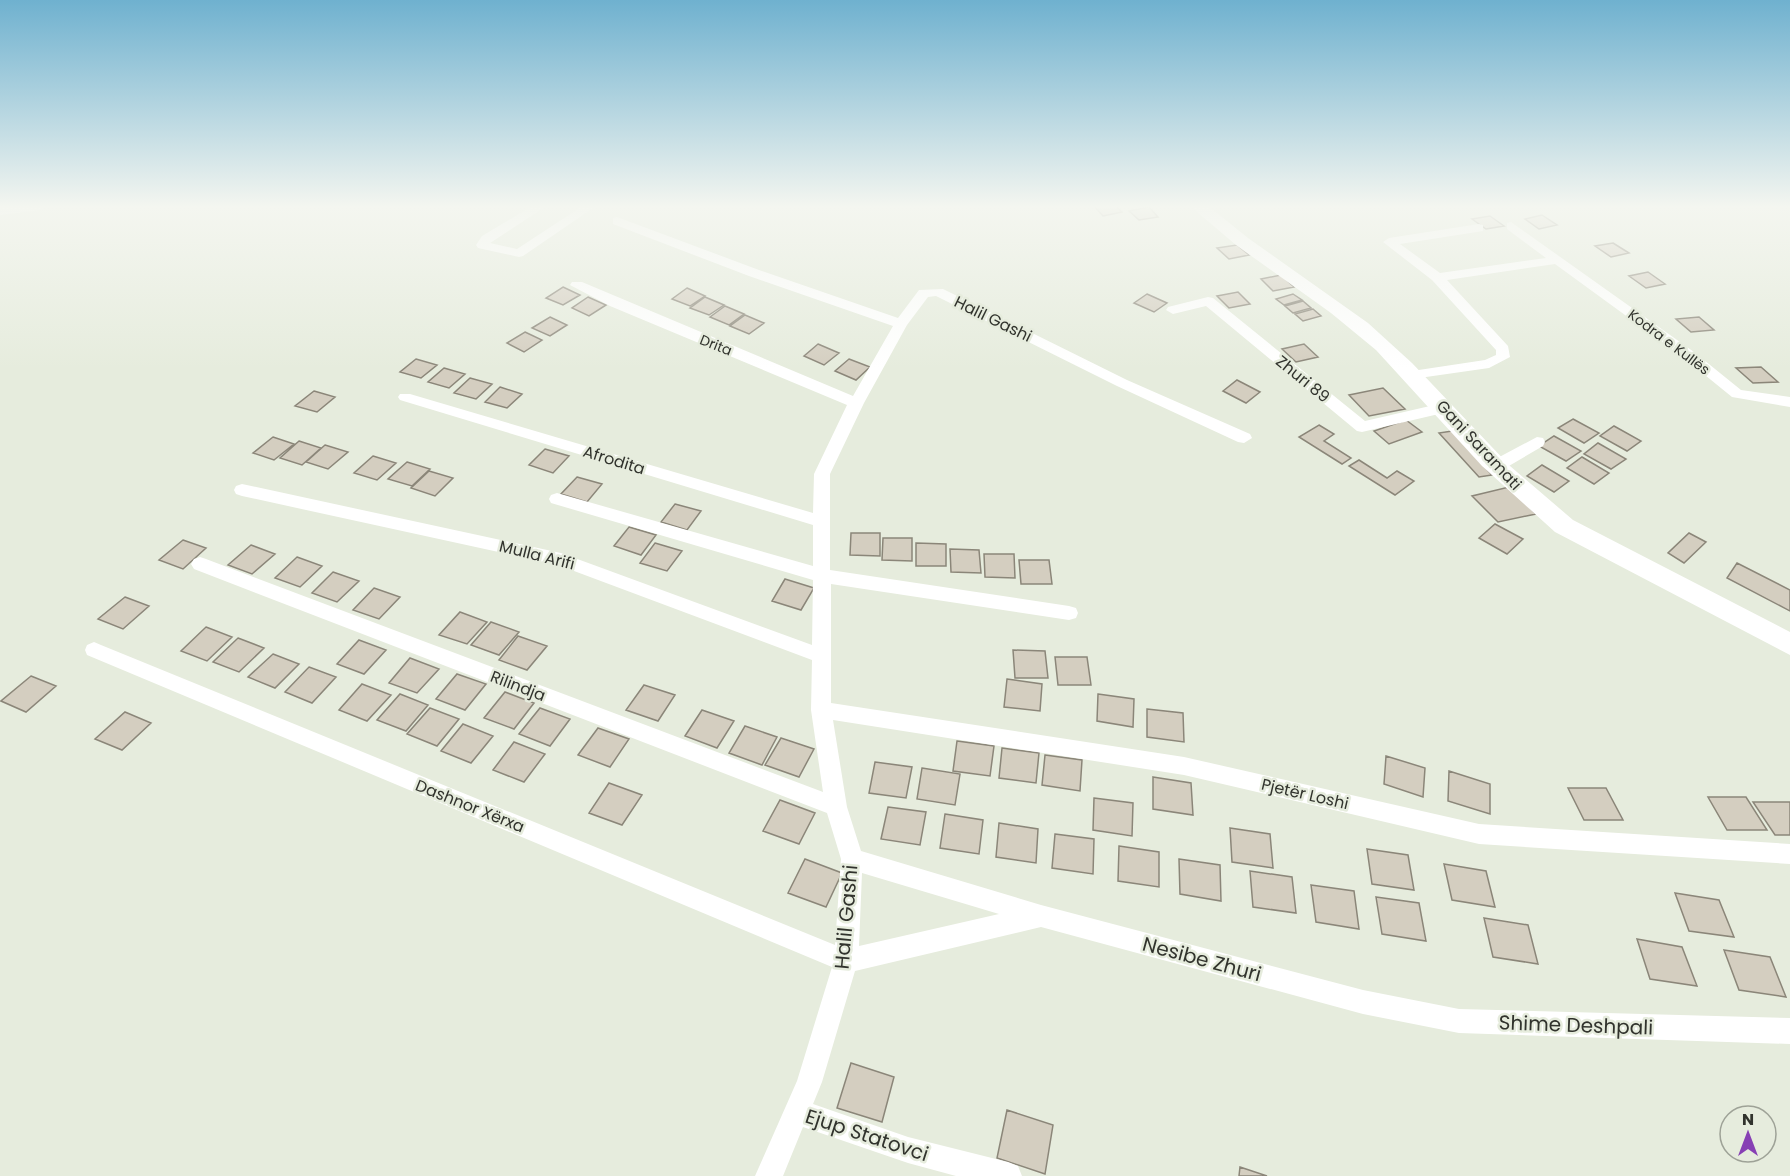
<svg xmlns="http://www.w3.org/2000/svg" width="1790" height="1176" font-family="Poppins,sans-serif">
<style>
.building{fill:#d4cec0;stroke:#8b8679;stroke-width:1.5}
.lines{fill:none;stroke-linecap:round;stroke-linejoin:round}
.street{fill:#fff;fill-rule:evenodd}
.secondary{fill:#fff;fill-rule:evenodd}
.labels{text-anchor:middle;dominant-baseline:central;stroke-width:5;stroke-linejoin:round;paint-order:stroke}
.far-street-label{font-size:14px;fill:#31332d;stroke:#e6ecdd}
.street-label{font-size:16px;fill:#31332d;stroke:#e6ecdd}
.near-street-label{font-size:20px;fill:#31332d;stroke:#e6ecdd}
</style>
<rect width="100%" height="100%" fill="#e6ecdd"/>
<path class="building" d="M1103,205H1115L1122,212L1103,216L1094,206Z
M1149,207L1158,217L1139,220L1129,211Z
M1542,215L1557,225L1539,229L1525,219Z
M1490,216L1504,226L1486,229L1472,219Z
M1613,243L1629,253L1611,257L1595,246Z
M1237,245L1249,255L1229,259L1217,248Z
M1648,272L1665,284L1646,288L1629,276Z
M1281,275L1294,287L1273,291L1261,279Z
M563,287L580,295L563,305L546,298Z
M687,288L705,296L690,306L672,299Z
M1238,292L1250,304L1229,308L1217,296Z
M1147,294L1167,303L1154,312L1134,303Z
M1293,294L1302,300L1284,305L1276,299Z
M588,297L606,305L589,316L572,308Z
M705,297L724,305L709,315L690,308Z
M1303,301L1311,308L1293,313L1285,306Z
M725,306L744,314L729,325L710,317Z
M1313,309L1321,316L1303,321L1295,314Z
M745,315L764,323L749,334L730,326Z
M550,317L567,325L550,336L532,328Z
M1699,317L1714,330L1691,332L1676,319Z
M525,332L542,340L524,352L507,343Z
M818,344L839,353L824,365L804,356Z
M1304,344L1318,357L1296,362L1282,349Z
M416,359L437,365L421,378L400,372Z
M849,359L870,367L856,380L835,371Z
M1761,367L1778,382L1753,383L1736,368Z
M444,368L465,374L449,388L428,382Z
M470,378L492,384L476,399L454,393Z
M1237,380L1260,392L1246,403L1223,391Z
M500,387L522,394L507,408L485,402Z
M1383,388L1405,409L1369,416L1349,395Z
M314,391L335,397L317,412L295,406Z
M1573,419L1599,433L1584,443L1558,428Z
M1406,420L1422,432L1389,444L1374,431Z
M1319,425L1334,434L1324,441L1351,458L1342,464L1299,437Z
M1614,426L1641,441L1627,451L1600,436Z
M1452,431L1492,475L1479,477L1439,433Z
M1554,436L1581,451L1566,461L1539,446Z
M273,437L294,444L274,460L253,453Z
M299,441L321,448L302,465L280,458Z
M1598,443L1626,459L1611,469L1584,454Z
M325,445L348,452L328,469L306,462Z
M545,449L569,456L553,473L529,465Z
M373,456L396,463L377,480L354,473Z
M1582,457L1609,473L1594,484L1567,468Z
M1359,460L1387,478L1397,471L1414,481L1395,495L1349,466Z
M407,462L430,469L412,486L388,479Z
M1542,465L1569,481L1554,492L1527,476Z
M429,471L453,478L435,496L411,488Z
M577,477L602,484L587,502L561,494Z
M1509,487L1536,514L1498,522L1472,496Z
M675,504L701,511L687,530L661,522Z
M1495,524L1523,539L1507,554L1479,538Z
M629,527L656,535L641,555L614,546Z
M851,533H880V556L850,555Z
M1689,533L1706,542L1684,563L1668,553Z
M883,538H912V561L882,560Z
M183,540L206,548L183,569L159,560Z
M655,543L682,551L667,571L640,563Z
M916,543L946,544V566H916Z
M251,545L275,554L252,574L228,565Z
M950,549L979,550L981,573L951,572Z
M984,554H1014L1015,578L985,577Z
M297,557L322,566L300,587L275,578Z
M1019,560H1049L1052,584H1021Z
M1737,563L1790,590V611L1727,578Z
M333,572L359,581L337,602L312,593Z
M785,579L814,588L801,610L772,601Z
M374,588L400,597L379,619L353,610Z
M125,597L149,606L123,629L98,619Z
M460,612L487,622L467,644L439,635Z
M491,622L519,632L499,655L471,645Z
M206,627L232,637L207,661L181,651Z
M518,636L547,646L527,670L499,660Z
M238,638L264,648L239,672L213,662Z
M359,640L386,650L364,674L337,664Z
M1013,650L1045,651L1048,678H1015Z
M273,654L299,664L275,688L248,677Z
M1055,657H1087L1091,685H1058Z
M410,658L439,669L417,693L389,683Z
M309,667L336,677L312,703L285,692Z
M457,674L486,684L465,710L436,699Z
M31,676L56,686L26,712L1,701Z
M1007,679L1042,684L1040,711L1004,707Z
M362,684L391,695L367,721L339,710Z
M644,685L675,695L658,721L626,710Z
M505,692L534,703L514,729L484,718Z
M400,694L428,705L406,731L377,720Z
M1098,694L1134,699L1133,727L1097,721Z
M430,708L459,719L437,746L407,734Z
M540,708L570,719L550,746L519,734Z
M1147,709L1183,713L1184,742L1147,737Z
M702,710L734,721L717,748L685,736Z
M125,712L151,723L122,750L95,739Z
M463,724L493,736L471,763L441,751Z
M745,726L777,737L762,765L729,753Z
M598,728L629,739L610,767L578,755Z
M781,738L814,749L799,777L765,765Z
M957,741L994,746L990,776L953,771Z
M514,742L545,754L524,782L493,770Z
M1002,748L1039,753L1036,783L999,778Z
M1045,755L1082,760L1080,791L1042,785Z
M1386,756L1425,768L1423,797L1384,784Z
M875,762L912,767L906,798L869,793Z
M922,768L960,774L955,805L917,799Z
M1449,771L1490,784V814L1448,801Z
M1153,777L1191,783L1193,815L1153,809Z
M609,783L642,795L622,825L589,813Z
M1568,788H1606L1623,820H1584Z
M1708,797H1746L1767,830H1727Z
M1094,798L1133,803L1132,836L1093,830Z
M780,800L815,813L799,844L763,831Z
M1753,802H1790V835H1775Z
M888,807L926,812L920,845L881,839Z
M945,814L983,820L979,854L940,848Z
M999,823L1038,829L1036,863L996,857Z
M1230,828L1270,834L1273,868L1232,862Z
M1055,834L1094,839L1093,874L1052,868Z
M1119,846L1159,852V887L1118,881Z
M1367,849L1408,855L1414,890L1372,884Z
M805,859L842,873L826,907L788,893Z
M1179,859L1220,865L1221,901L1180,894Z
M1444,864L1486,871L1495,907L1452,900Z
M1250,871L1292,877L1296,913L1253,907Z
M1311,885L1354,891L1359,929L1316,922Z
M1675,893L1719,900L1734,937L1689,931Z
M1376,897L1419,903L1426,941L1382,934Z
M1484,918L1528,925L1538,964L1493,957Z
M1637,939L1682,947L1697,986L1650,979Z
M1724,950L1770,957L1786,997L1739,990Z
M851,1063L894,1077L882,1122L837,1108Z
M1007,1110L1053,1125L1045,1174L997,1158Z
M1240,1167L1267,1176H1239Z"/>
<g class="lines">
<path class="street" d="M534,205H548L490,243L517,249L578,209L573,205H589L593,208L523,256L519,257L478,248L476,245L482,236Z
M617,217L759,270L898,318L919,290L943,289L1127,380L1250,434L1252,438L1244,443L1238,442L1117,386L936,296L928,297L907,325L864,403L830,474V570L1069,606L1076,608L1078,613L1076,618L1069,620L831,584V703L1184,757L1479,824L1790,844V864L1479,844L1184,775L833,720L847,807L861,851L1041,905L1363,990L1459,1009L1790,1018V1044L1459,1033L1363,1014L1041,927L855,971L822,1082L813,1104L908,1137L1008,1162L1018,1166L1022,1176H956L908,1163L803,1127L783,1176H755L797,1081L832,967L87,655L85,650L87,645L94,642L101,645L835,945L841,859L827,813L194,569L191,564L194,559L200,557L206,559L823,792L811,710L812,660L558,565L242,496L236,494L234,490L236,486L242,484L561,553L812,645L813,580L551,503L549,499L551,495L557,493L813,566V525L400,400L398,397L400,394H410L813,513L814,474L847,405L610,306L570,285L572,282H582L853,396L893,326L749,276L613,224V218ZM862,873L999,914L859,946Z
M1511,222L1694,352L1741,390L1790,397V407L1732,397L1684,358L1555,264L1447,280L1508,346L1510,357L1489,368L1412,379L1407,378L1405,375L1407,372L1412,371L1485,360L1496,355V350L1432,280L1383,242L1389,238L1479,224L1483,225V231L1400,244L1440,273L1546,258L1507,229V223Z
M1208,297L1213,298L1365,421L1443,403L1451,408L1443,413L1362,432L1357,431L1206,306L1173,314L1166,310L1168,307Z
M1537,437L1543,438L1545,442L1543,446L1502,470H1490L1488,466L1490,462Z"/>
<path class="secondary" d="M0,205H49L41,210L0,215Z
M1189,205H1207L1248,238L1368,323L1412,363L1510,466L1573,520L1790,632V655L1555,532L1482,466L1376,350L1331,313L1236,245Z"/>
</g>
<linearGradient id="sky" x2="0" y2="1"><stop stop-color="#6fb1cf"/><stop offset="0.56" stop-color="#f4f6f0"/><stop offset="1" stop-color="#f4f6f0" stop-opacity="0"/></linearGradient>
<rect width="1790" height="369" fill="url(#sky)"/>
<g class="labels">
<g class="far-street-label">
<text transform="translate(1669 342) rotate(37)">Kodra e Kullës</text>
<text transform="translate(716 345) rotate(22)">Drita</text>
</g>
<g class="street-label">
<text transform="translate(993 319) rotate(26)">Halil Gashi</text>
<text transform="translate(1303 379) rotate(39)">Zhuri 89</text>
<text transform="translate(1479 445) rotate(47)">Gani Saramati</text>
<text transform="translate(614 460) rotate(17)">Afrodita</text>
<text transform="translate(537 555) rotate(14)">Mulla Arifi</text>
<text transform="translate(518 686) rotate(21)">Rilindja</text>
<text transform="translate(1305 794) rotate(13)">Pjetër Loshi</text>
<text transform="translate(470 806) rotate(22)">Dashnor Xërxa</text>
</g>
<g class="near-street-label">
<text transform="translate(846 917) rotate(-85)">Halil Gashi</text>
<text transform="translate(1202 959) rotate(15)">Nesibe Zhuri</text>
<text transform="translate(1576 1025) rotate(2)">Shime Deshpali</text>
<text transform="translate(867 1135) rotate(18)">Ejup Statovci</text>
</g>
</g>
<g transform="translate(1748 1134)"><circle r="28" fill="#e6ecdd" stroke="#9ea297" stroke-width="1.5"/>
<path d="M0-4.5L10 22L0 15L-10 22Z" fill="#8740b4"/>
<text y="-9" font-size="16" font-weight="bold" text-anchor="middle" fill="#31332d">N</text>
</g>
</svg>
